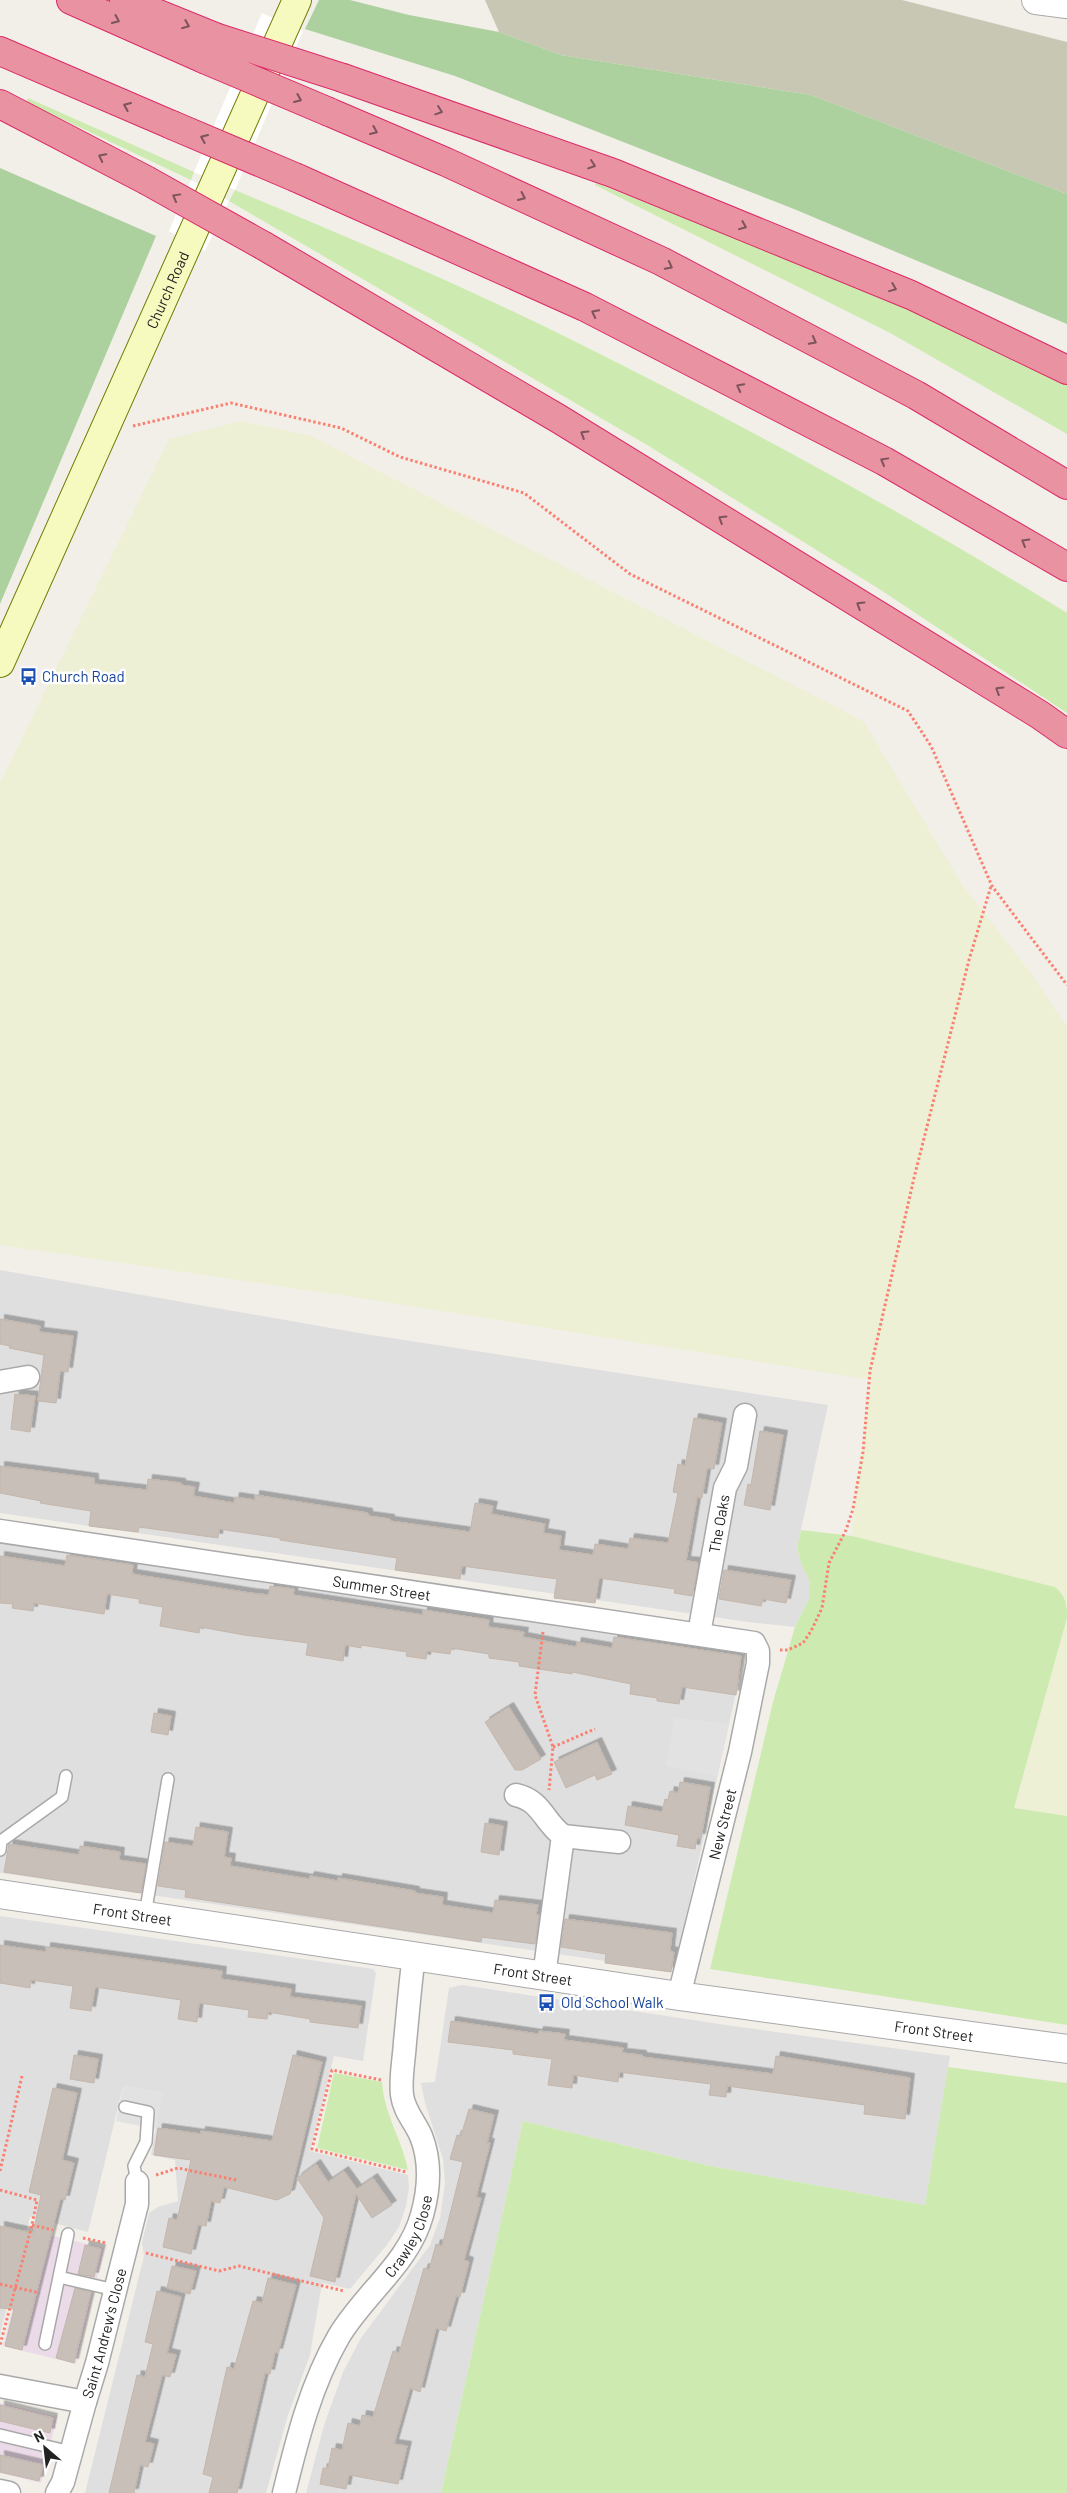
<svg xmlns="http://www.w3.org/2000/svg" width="1067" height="2493" font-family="Barlow,sans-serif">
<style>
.residential{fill:#e0dfdf}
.industrial{fill:#ebdbe8}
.construction{fill:#c7c7b4}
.farmland{fill:#eef0d5}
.grass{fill:#cdebb0}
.forest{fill:#add19e}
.parking{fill:#e2e2e2}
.pier{fill:#fff}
.building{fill:#c7bfb8;stroke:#c4b6ab;filter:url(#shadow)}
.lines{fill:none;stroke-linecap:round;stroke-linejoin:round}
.service-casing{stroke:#a9a9a9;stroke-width:14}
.minor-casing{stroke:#a9a9a9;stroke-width:25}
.tertiary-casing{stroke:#a9a9a9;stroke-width:30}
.secondary-casing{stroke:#707d05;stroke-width:30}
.motorway-casing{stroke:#dc2a67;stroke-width:30}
.path{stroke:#fa8072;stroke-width:3;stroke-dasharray:2.5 2.5;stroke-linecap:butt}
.service{stroke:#fff;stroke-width:11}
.minor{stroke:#fff;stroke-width:22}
.tertiary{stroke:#fff;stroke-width:28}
.secondary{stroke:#f7fabf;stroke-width:28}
.motorway{stroke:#e892a2;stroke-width:28}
.motorway-bridge-casing{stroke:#dc2a67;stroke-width:30;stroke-linecap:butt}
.motorway-bridge{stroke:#e892a2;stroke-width:28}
.oneway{stroke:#7b545c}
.labels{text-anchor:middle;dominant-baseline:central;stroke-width:5;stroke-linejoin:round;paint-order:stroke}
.street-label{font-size:15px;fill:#222;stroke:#fff}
.transit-label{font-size:15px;fill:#164399;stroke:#fff;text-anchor:start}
</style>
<defs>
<filter id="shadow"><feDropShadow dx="4.5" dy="-4.5" stdDeviation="0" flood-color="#0004"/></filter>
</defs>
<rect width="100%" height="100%" fill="#f2efe9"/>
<path class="residential" d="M0,1270L365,1334L828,1405L797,1548L801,1563L811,1582L809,1599L795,1627L748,1622L0,1513Z
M0,1540L745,1652L674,1971L0,1873Z
M0,1916L373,1969L376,1973L363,2061L334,2056L310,2151L408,2175L409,2188L406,2206L399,2227L386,2246L350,2289L322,2283L310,2355L288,2415L266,2493H85L144,2256L142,2243L149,2213L158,2207L178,2201L175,2160L151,2155L162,2093L123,2086L88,2232L30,2217L0,2334Z
M462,1985L726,2025L950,2056L925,2205L710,2166L523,2121L441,2493H306L325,2422L344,2370L361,2338L430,2245L440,2218L445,2184L443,2159L425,2103L421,2083L435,2082L449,1988Z"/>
<path class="industrial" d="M32,2231L104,2248L76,2364L3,2346Z
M0,2403L57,2417L41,2483L0,2473Z"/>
<path class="construction" d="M485,0H902L1067,42V194L811,95L561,55L499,32Z"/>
<path class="farmland" d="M241,421L309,435L863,721L964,887L1030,972L1067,1027V1605L1063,1594L1055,1587L851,1536L871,1380L360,1298L0,1245V783L169,439Z
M1067,1618V1816L1014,1808Z"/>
<path class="grass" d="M28,98L194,172L191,180L26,102Z
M596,183L846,282L952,327L1067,383V434L892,334L595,185Z
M235,190C350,238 466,287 578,343C745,426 909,515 1067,613V713L876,587L647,445L229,201Z
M801,1530L852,1536L1055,1587C1066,1596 1067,1604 1067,1618L1014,1808L1067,1816V2025L710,1969L773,1702L795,1627L809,1599L810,1582L801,1563L797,1548Z
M948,2067L1067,2083V2493H441L523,2121L710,2166L925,2205Z
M334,2073L382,2082C384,2114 402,2139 408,2170L317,2148Z"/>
<path class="forest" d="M319,0H350L409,15L499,32L561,55L811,95L1067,194V324L794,209L455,76L305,29Z
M0,168L156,236L0,604Z"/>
<path class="parking" d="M674,1717L729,1724L717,1776L666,1766Z
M123,2086L163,2093L155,2129L116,2121Z"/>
<path class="pier" d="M262,13L303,31L235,190L194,172Z
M191,180L229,201L205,251L169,231Z"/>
<path class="building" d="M0,1319L40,1326L39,1332L73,1336L68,1372L60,1371L56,1403L38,1401L44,1355L9,1348L10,1346L0,1344Z
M15,1394L35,1396L30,1432L11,1429Z
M694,1418L722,1423L714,1469L707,1468L702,1498L697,1497L686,1561L697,1562L698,1565L692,1596L674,1593L675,1589L599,1578L595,1603L554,1598L557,1579L462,1566L460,1579L395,1570L397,1558L280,1540V1538L219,1529L218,1538L139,1527L138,1532L89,1526L91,1511L40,1503L41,1501L0,1493V1466L94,1478V1484L147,1490L148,1479L181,1483V1485L195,1487L193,1496L234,1503L235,1497L255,1500V1495L368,1513V1516L390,1519V1521L470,1532L475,1503L493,1506L491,1514L545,1524L543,1533L561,1536L559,1550L593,1555L595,1544L628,1549L630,1538L668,1543L678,1493L673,1492L678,1464L685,1466Z
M760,1431L783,1435L770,1510L744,1505L748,1484L751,1485Z
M67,1555L133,1565L132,1574L250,1593L269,1595L270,1586L294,1589L293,1595L423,1615V1610L489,1620L488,1627L524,1632L523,1637L576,1647L577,1642L612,1648L614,1637L741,1656L736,1695L682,1687L679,1704L657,1701V1698L630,1694L631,1684L572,1672V1674L519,1666V1662L489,1658V1654L451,1648L450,1654L427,1651L426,1659L406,1656L407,1652L361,1645V1648L345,1645L343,1661L306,1655L308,1643L244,1635L200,1627L199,1633L160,1626L163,1607L139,1603V1599L107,1594L104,1614L34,1603L33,1611L12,1608L13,1604L0,1603V1556L65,1566Z
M724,1570L791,1580L786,1603L763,1599L761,1606L719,1599Z
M509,1707L541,1759L522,1770H515L485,1722Z
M154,1713L171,1716L168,1735L151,1732Z
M597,1742L612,1774L597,1780L595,1775L566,1788L554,1762Z
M680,1782L710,1787L701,1838H697L695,1849L677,1846L679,1835L625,1825L628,1806L662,1812L665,1799L668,1800L670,1791L678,1793Z
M485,1823L503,1826L499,1855L481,1852Z
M196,1827L228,1832L224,1857L231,1858L230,1866L309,1879L310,1876L338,1881V1878L415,1891V1893L443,1897L442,1905L493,1913L495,1900L538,1905L536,1915H539L535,1944L482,1937L481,1942L297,1914L185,1897L186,1890L158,1886L165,1842L193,1846Z
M9,1844L79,1855L80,1846L120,1852L119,1860L146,1864L141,1893L4,1872Z
M565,1919L672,1933L670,1951L674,1952L671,1972L605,1963L606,1954L561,1947Z
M0,1945L46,1952V1947L222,1971L221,1979L291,1989L290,1997L361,2006L358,2028L310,2022V2019L268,2012L267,2019L248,2017L249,2010L199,2003L197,2022L178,2019L181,2000L95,1987L91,2011L70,2008L73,1986L31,1980L30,1988L0,1983Z
M451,2021L538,2034L539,2031L565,2034L564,2040L623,2048L622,2053L642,2055V2057L773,2074L776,2056L910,2078L905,2119L864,2114L865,2105L727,2086L726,2097L709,2095L711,2084L619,2072L618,2082L573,2075L572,2088L548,2085L552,2059L513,2054V2050L448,2042Z
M74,2055L98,2059L94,2083L70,2079Z
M293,2055L322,2062L290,2194L277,2200L224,2187L220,2203L211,2201L206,2226L198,2225L191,2254L163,2247L169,2218L177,2220L191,2160L154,2155L158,2128L201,2134V2131L272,2141Z
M53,2088L77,2093L62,2160L74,2163L65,2200L60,2199L22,2350L5,2346L14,2309L0,2308V2226L33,2233L41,2195L29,2192Z
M469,2109L494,2115L487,2143H490L476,2197L481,2198L464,2260L469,2262L460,2297L456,2296L446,2331L436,2328L420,2392L410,2388L394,2444L407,2446L398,2484L349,2475L346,2489L320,2484L323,2468H328L332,2448L342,2450L348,2423L360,2426L362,2415L373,2417L393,2351L399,2353L424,2268L429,2270L436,2244L442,2246L463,2162L450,2159L457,2135L461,2136Z
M316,2164L328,2182L344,2171L357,2189L373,2178L392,2205L372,2218L356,2194L335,2282L310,2276L324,2218L297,2178Z
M85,2245L101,2249L94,2277L78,2274Z
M172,2266L196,2271L190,2294L167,2288Z
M268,2278L296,2285L278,2353L275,2352L270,2374L265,2373L237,2493H209L213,2477L203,2474L227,2367L234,2369L253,2301L262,2303Z
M75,2288L91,2292L74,2363L56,2358Z
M157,2291L181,2297L167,2353L176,2355L170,2377L162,2375L155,2403L145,2442L154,2444L148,2467L140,2465L134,2493H109L137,2375L145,2377L153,2344L145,2342Z
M0,2405L53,2418L50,2433L0,2421Z
M0,2455L43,2465L39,2481L0,2472Z"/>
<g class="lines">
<defs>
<path id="service" d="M0,1850L1,1841L62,1797L66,1776
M145,1915L168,1779
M125,2107L148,2112L146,2142L134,2166L137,2182
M59,2277L68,2234
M45,2344L59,2277L115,2290
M0,2435L71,2452"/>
<g id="minor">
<path d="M0,1382L28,1377"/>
<path id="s1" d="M0,1531L754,1643L758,1651V1663L740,1752L679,1996"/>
<path id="s2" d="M699,1634L725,1488L736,1466L745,1415"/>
<path d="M516,1795C542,1801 543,1821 563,1836L544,1976"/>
<path d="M563,1836L619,1842"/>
<path id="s3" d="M0,2386L85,2402L97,2363L137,2204V2182"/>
<path d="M0,2491L9,2493"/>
<path d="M57,2493L63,2482L85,2402"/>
<path id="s4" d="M284,2493C297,2440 311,2384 339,2336C364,2294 409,2263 422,2215C429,2190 431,2161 421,2136C415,2122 404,2111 402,2095C400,2078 404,2060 405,2042C408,2013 410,1984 414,1956"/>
</g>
<g id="tertiary">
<path d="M1036,0L1067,4"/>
<path id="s5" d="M0,1894L679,1996L1067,2049"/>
</g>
<g id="secondary">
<path id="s6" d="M0,663L297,0"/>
</g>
<path id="motorway" d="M71,0L204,59
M124,0L215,37
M0,51L172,125
M343,78L613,173L911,295L1067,370
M0,104L146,180
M329,112L446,162L661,261L916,395L1067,485
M297,178L585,307L884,461L1067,567
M264,246L559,419L1040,715L1067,734"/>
</defs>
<use href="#service" class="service-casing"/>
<use href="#minor" class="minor-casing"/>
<use href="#tertiary" class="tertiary-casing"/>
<use href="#secondary" class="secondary-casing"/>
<use href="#motorway" class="motorway-casing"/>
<path class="path" d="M133,426L231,403L341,428L400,457L524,493L630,574L908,711L931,746L992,886L1067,985
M543,1632L535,1695L553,1747L549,1790
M780,1650H788L803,1643L811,1631L822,1608L829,1563L846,1530L853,1509L863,1452L870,1371L914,1178L969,960L991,886
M553,1747L595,1729
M381,2080L332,2070L312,2149L406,2172
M0,2171L22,2076
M156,2175L178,2168L236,2180
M0,2190L37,2200L32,2225L0,2345
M32,2225L53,2230
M83,2238L106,2243
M146,2253L219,2271L239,2266L344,2291
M0,2284L40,2293"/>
<use href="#service" class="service"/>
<use href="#minor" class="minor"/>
<use href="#tertiary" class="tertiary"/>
<use href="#secondary" class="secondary"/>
<use href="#motorway" class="motorway"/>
<defs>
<path id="motorway-bridge" d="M215,37L343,78
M204,59L329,112
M172,125L297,178
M146,180L264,246"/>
</defs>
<use href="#motorway-bridge" class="motorway-bridge-casing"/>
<use href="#motorway-bridge" class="motorway-bridge"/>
</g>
<defs><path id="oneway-chevron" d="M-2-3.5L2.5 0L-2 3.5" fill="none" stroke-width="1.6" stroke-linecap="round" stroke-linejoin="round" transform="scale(1.25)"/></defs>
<g class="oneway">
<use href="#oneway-chevron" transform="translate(116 20) rotate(24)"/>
<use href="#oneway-chevron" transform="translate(186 25) rotate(22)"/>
<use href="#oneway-chevron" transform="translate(298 99) rotate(23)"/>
<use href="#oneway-chevron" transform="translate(127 106) rotate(-157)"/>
<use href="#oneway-chevron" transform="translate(439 111) rotate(19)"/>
<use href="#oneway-chevron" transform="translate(374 131) rotate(23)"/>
<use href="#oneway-chevron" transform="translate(204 138) rotate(-157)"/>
<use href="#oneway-chevron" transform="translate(102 157) rotate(-153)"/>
<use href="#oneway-chevron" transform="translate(592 165) rotate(19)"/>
<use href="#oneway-chevron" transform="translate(176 197) rotate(-151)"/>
<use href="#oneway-chevron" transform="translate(522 197) rotate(25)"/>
<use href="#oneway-chevron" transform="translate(743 226) rotate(22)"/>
<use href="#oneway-chevron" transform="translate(669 266) rotate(28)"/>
<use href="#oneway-chevron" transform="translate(893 288) rotate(22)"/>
<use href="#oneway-chevron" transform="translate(595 313) rotate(-153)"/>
<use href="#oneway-chevron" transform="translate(813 341) rotate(28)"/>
<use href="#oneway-chevron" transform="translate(740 387) rotate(-153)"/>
<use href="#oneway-chevron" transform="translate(584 434) rotate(-148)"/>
<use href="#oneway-chevron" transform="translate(884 461) rotate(-151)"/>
<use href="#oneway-chevron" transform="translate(722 519) rotate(-148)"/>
<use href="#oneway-chevron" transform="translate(1025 542) rotate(-150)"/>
<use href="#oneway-chevron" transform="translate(860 605) rotate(-148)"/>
<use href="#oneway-chevron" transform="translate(999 690) rotate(-148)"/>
</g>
<defs>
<symbol id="bus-bare" viewBox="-9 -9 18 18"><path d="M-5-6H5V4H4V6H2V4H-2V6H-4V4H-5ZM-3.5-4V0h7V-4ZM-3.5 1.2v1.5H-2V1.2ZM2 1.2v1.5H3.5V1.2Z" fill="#1a4fb4" stroke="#fff" stroke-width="2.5" paint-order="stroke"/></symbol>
</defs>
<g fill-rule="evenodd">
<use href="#bus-bare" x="16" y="664" width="25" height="25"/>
<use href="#bus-bare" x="534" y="1990" width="25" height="25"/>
</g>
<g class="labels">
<g class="street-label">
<text stroke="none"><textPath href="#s6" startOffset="409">Church Road</textPath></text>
<text stroke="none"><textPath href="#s2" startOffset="112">The Oaks</textPath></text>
<text stroke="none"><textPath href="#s1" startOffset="386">Summer Street</textPath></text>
<text transform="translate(722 1824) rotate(-76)">New Street</text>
<text stroke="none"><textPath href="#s5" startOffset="134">Front Street</textPath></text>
<text stroke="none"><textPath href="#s5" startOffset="539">Front Street</textPath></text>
<text stroke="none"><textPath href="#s5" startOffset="944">Front Street</textPath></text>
<text stroke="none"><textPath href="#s4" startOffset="290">Crawley Close</textPath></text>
<text stroke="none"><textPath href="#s3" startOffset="158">Saint Andrew's Close</textPath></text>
</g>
<g class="transit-label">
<text x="42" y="676">Church Road</text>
<text x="561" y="2002">Old School Walk</text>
</g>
</g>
<g transform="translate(45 2448) rotate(332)" stroke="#ffffff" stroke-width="4" paint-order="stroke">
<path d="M0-4L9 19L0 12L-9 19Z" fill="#222222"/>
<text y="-8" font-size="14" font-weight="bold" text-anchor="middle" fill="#222222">N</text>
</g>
</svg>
